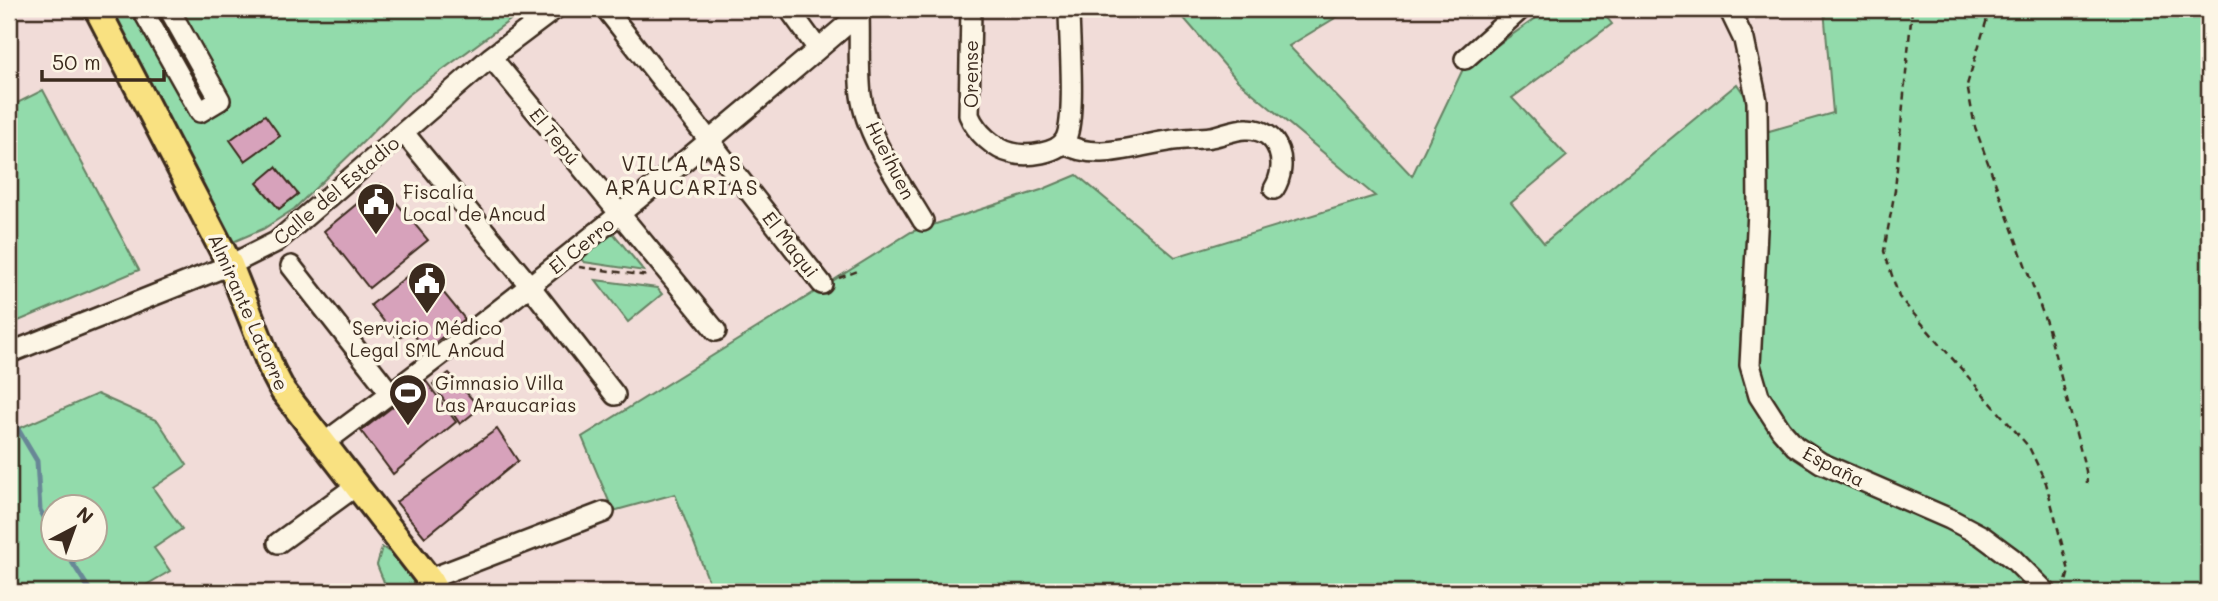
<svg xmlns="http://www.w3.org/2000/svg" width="2218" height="601" font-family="Mali,sans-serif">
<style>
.green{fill:#92dbab;stroke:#668264;stroke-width:2;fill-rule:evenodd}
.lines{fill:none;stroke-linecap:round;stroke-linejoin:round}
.stream{stroke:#678796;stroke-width:5}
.building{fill:#d7a2bb;stroke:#3b2a1e;stroke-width:2}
.minor-casing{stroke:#3b2a1e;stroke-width:24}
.major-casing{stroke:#3b2a1e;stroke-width:30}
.path{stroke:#3b2a1e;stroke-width:2.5;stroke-dasharray:7 5;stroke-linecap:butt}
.minor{stroke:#fcf5e5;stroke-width:19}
.major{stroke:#f9e181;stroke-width:24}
.labels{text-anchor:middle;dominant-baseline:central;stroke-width:7;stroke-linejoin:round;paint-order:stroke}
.street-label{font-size:19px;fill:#3b2a1e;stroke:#fcf5e5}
.poi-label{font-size:19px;fill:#3b2a1e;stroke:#fcf5e5;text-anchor:start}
.neighbourhood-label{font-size:21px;letter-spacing:2px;fill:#3b2a1e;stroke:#fcf5e5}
</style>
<rect width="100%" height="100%" fill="#f1dcd8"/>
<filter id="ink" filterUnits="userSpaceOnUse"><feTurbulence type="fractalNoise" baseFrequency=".0143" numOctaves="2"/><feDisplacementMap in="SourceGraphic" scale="14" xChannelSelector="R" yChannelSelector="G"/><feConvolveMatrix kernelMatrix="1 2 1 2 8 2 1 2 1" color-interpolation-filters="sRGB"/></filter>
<g filter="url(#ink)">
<path class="green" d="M107,9H525L407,96L363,142L294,209L263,229L233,242Z
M1176,9H1218L1226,15L1237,9H1350L1289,46L1412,176L1463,69L1549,9H1600L1612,24L1512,98L1567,156L1511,203L1544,243L1737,84L1769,131L1833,113L1824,9H2209V592H713L675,494L613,511L582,437L911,232L1041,190L1077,175L1175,257L1375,196L1238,81Z
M43,90L139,270L9,325V107Z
M608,231L614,234L644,271L584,262L575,253Z
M596,280L657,288L662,294L628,322Z
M97,394L158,421L187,465L153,488L182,529L154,548L170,571L134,592H9V429L11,432ZM52,506H94V548H52Z
M382,547C399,558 413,574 422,592H388L377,565Z"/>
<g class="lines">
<path class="stream" d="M9,414L37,461L40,510L52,531
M63,548L91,592"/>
</g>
<path class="building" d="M265,115L280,136L245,161L230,140Z
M276,167L298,194L279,209L257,183Z
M381,184L428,240L369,288L324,231Z
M421,265L465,319L426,350L410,330L398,339L371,305Z
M449,373L480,408L460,424L433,384Z
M426,381L456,422L393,474L361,431Z
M497,429L518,461L425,537L396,502Z"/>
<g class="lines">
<defs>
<path id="minor" d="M142,9L200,112L220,100L169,9
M606,9L822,284
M789,9L818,49
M971,9L969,115C976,132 994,149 1012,153C1026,157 1059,154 1066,138C1076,116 1069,37 1069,9
M1729,9L1744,40L1757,101L1758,211L1750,365L1759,396L1781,430L1795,446L1821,463L1950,519L1982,536L2013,559L2046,592
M859,14C860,41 858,69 861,95C866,137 902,185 923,221
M491,57L716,331
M1465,59L1521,9
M404,133L530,286L615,395
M1063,143C1096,162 1133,146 1168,141C1182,138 1197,139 1211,137C1223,135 1236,128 1248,129C1280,130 1289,165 1274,189
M291,266L391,394
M9,353L230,265L276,242L491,57L555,9
M324,443C508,307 686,163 859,14L860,9
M278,543L356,486
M429,579L604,512"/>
<path id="major" d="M97,9L230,265L272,370L283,391L429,579L436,592"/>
</defs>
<use href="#minor" class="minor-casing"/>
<use href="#major" class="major-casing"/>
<path class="path" d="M1912,9L1895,190L1884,251L1899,297L2029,447L2046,483L2069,571L2064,589
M1990,9L1967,85L1975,127L2047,325L2086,471L2087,484
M579,267L649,276
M839,278L858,271"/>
<use href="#minor" class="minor"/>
<use href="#major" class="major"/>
</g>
</g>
<defs>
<symbol id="civic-pin" viewBox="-11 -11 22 30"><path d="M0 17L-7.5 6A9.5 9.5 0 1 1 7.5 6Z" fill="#3b2a1e" stroke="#fcf5e5"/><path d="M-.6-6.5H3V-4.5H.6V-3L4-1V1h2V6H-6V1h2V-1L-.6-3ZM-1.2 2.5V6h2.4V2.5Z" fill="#fff"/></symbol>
<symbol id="stadium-pin" viewBox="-11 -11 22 30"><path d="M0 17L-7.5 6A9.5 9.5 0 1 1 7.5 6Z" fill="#3b2a1e" stroke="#fcf5e5"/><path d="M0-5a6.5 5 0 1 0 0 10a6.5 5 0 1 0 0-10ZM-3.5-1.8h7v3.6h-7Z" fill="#fff"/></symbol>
</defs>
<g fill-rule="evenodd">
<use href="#civic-pin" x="354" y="180" width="44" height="60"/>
<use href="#civic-pin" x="405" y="259" width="44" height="60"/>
<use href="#stadium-pin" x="386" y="371" width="44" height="60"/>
</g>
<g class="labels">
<g class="street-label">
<text transform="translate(970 74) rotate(-90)">Orense</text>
<text transform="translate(555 136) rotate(51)">El Tepú</text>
<text transform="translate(891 160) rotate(63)">Hueihuen</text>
<text transform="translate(336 190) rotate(-40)">Calle del Estadio</text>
<text transform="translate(791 244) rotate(52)">El Maqui</text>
<text transform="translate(581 245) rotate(-39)">El Cerro</text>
<text transform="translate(249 312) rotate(66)">Almirante Latorre</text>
<text transform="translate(1834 466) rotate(27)">España</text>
</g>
<g class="poi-label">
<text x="403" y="191">Fiscalía<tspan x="403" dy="22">Local de Ancud</tspan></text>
<text x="427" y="327" text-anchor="middle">Servicio Médico<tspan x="427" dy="22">Legal SML Ancud</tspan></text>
<text x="435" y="382">Gimnasio Villa<tspan x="435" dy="22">Las Araucarias</tspan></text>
</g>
<g class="neighbourhood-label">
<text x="682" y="162">VILLA LAS<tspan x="682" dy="24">ARAUCARIAS</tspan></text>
</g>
</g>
<rect width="2218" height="601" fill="none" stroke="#fcf5e5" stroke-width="35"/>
<rect x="18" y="18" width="2183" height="566" fill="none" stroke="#3b2a1e" stroke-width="2.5" filter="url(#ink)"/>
<g transform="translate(74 528) rotate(41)"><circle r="33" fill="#fcf5e5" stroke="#afa495" stroke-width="2"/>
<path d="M0-5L12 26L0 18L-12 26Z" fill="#3b2a1e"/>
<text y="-10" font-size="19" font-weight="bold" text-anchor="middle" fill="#3b2a1e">N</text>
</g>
<path d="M42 70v10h122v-10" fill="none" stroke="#3b2a1e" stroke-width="3.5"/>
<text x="52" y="70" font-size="21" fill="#3b2a1e" stroke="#fcf5e5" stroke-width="5" paint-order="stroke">50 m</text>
</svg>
